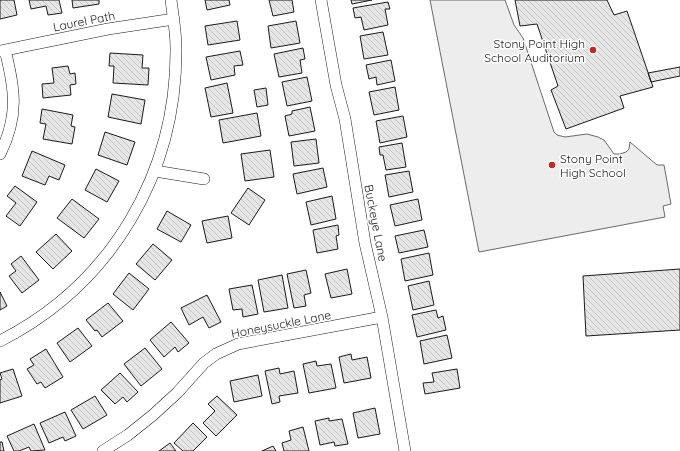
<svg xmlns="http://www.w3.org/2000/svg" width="680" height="451" font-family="Quicksand,sans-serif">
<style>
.parking{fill:#ededed;stroke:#6a6a6a}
.building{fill:url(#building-back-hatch);stroke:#1a1a1a}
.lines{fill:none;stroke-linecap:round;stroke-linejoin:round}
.street-casing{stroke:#1a1a1a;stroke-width:12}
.street{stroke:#fff;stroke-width:11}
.poi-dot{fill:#c62828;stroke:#fff;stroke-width:1.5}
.labels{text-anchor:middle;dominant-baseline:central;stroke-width:3;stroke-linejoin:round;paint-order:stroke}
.street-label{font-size:12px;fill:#1a1a1a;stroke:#fff}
.poi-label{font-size:12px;fill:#1a1a1a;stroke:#fff;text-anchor:end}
</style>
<defs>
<pattern id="building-back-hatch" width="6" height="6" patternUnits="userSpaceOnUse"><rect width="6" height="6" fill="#e6e6e6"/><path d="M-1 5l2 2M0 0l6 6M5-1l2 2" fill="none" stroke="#c5c5c5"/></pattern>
</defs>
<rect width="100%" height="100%" fill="#fff"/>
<path class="parking" d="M430,0H505L514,25L523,38L554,132L557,135L565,137L587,134L598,137L604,140L614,154H620L626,152L629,149L630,142L657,165H664L671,204L663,206L665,217L479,252Z"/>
<path class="building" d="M0,0H14L17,15L0,19Z
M29,0H59L62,13L48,15L46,6L31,9Z
M72,0H99V4L73,8Z
M205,0H229L230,5L207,10Z
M269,0H292L294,12L273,16Z
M351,0H372L352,4Z
M515,0H607L614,15L627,11L653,87L620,96L624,108L566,129L551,90L558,86L537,24L520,26Z
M388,2L390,9H385L388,25L364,30L361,17L355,18L353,8Z
M237,21L240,40L208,45L205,26Z
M296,21L300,43L271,48L268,26Z
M383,32L388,55L364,59L360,36Z
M303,48L305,59L300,60L302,73L279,77L274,54Z
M240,51L243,65L234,66L235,75L211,80L206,57Z
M110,53L143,55L142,68H149L148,85L113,83L114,66H109Z
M391,60L395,81L377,85L376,77L369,79L366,65Z
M68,66L70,74L75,73L76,84L70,85L71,95L43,98L42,84L54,83L52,68Z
M680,67V76L651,82L648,73Z
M307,77L312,101L287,106L282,82Z
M227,83L233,113L211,117L205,88Z
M395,87L399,110L374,115L369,92Z
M266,88L268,105L257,107L254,90Z
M112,94L145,100L141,124L108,117Z
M310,107L315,131L289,136L285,116L292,114V111Z
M42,109L73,115L71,126L75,127L72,144L43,139L46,124L40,123Z
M257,113L261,136L223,143L219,120Z
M403,116L407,137L380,143L376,121Z
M105,132L135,142L127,165L98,155Z
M316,139L319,163L294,166L291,142Z
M402,143L406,167L386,170L383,155H380L379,147Z
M270,150L274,177L245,181L241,154Z
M32,151L65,165L59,180L49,176L45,185L22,176Z
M323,168L327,187L297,194L293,174Z
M96,169L119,181L107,202L85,190Z
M409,171L413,192L389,197L385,175Z
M15,186L37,202L20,226L6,216L16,203L7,196Z
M248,188L265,200L249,225L231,213Z
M332,196L336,219L311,225L306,202Z
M72,199L99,219L84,238L57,218Z
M418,199L422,220L395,226L390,205Z
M167,211L191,225L181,242L157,229Z
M228,216L232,238L207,243L202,221Z
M338,225L339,235L336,236L338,249L317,253L313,230Z
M424,230L428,247L399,253L395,236Z
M56,234L72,251L53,269L36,252Z
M153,244L172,260L155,280L136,264Z
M429,253L433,275L405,281L401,259Z
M21,256L39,280L22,293L9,276L16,271L11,264Z
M347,269L352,294L331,298L325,274Z
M680,269V330L586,336L583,276Z
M306,270L311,293L304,295L306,306L294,308L287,274Z
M129,273L149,289L133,310L113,294Z
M282,275L288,308L264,312L258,280Z
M429,281L434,305L413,310L408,286Z
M252,285L258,314L243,317L242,309L233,310L229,289Z
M0,292L7,306L0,310Z
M207,295L221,322L209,328L203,317L189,325L181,308Z
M108,303L123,321L102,337L97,330L95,331L86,320Z
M436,310L438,318L443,316L446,330L417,337L412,315Z
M171,322L189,343L178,352L175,347L164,357L150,340Z
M78,328L92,346L70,362L57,343Z
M447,335L452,358L424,364L420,341Z
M145,348L162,369L141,386L124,364Z
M46,349L63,377L45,388L41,382L37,384L27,369L34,365L30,359Z
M351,354L352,360L367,357L371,378L344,383L339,357Z
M316,361L317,366L331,364L336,388L309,393L303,364Z
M279,368L280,374L294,371L298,393L279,396L280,402L272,404L265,371Z
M13,369L22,396L0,403V380L2,379L0,373Z
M457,369L460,388L425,394L423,383L434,382L432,373Z
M120,373L138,392L127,402L123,397L115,404L101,390Z
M258,375L262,396L234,402L230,381Z
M95,396L107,415L83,429L71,410Z
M217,396L237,415L216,436L203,423L215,411L208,404Z
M375,408L380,434L358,438L353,413Z
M65,412L76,436L65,441L63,437L49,443L40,423Z
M329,418V421L342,419L348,444L335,446L334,442L320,445L315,421Z
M193,423L207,437L193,451H183L174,443Z
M34,424L45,450L31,451L29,447L19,451H14L7,436Z
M303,427L309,451H284L282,443L291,440L289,431Z
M0,442H2L4,451H0Z
M170,443L176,451H159Z
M273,446L276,451H262Z"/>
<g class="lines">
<defs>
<path id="street" d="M321,0L336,85L345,119L365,243L382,317L405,451
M0,51L108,29L174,19
M0,154C19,116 15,89 5,50
M155,171L204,179
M0,341C112,284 177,173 176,48C176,32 173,16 171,0
M103,451L128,435L153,415L177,393L204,363L216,354L238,344L382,317"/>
</defs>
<use href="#street" class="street-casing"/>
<use href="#street" class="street"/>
</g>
<g class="poi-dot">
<circle cx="593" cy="50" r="4"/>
<circle cx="552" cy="165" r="4"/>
</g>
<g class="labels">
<g class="street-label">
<text transform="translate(84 21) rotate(-11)">Laurel Path</text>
<text transform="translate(376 223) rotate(79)">Buckeye Lane</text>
<text transform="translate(281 324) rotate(-11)">Honeysuckle Lane</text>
</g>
<g class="poi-label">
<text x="585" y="43">Stony Point High<tspan x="585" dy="14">School Auditorium</tspan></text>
<text x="560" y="158" text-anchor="start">Stony Point<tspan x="560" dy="14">High School</tspan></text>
</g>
</g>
</svg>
